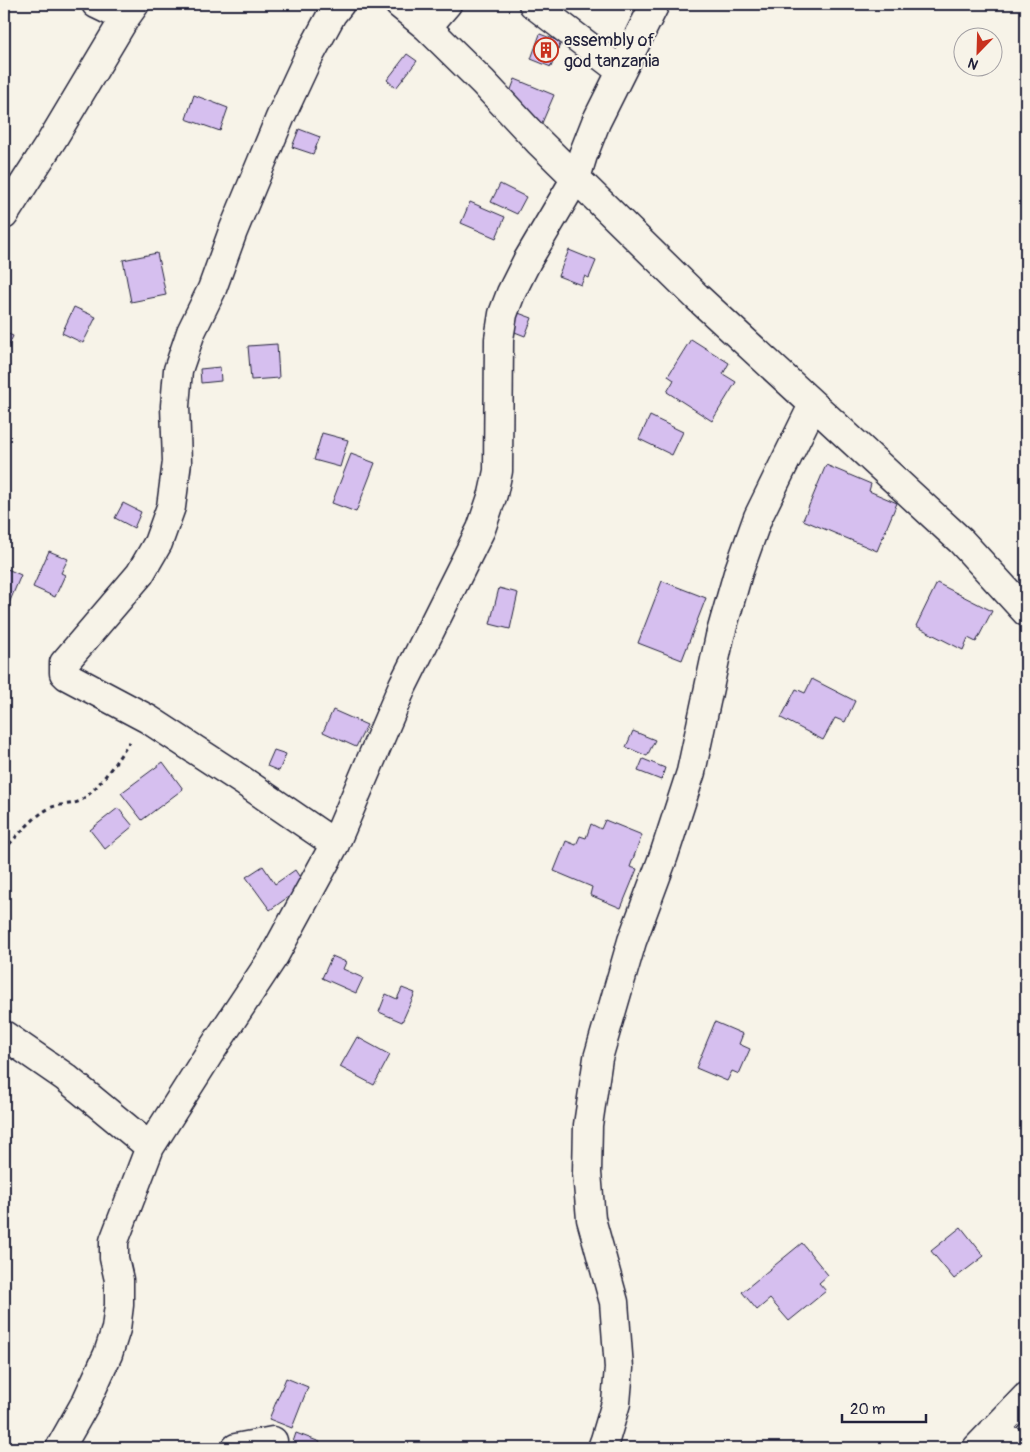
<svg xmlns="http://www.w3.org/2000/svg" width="1030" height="1452" font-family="Pangolin,sans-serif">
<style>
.building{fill:#d6bfef;stroke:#22223b}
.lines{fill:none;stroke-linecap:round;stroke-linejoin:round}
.minor-casing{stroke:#22223b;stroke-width:31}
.path{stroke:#22223b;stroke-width:3;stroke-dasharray:4 4;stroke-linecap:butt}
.minor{stroke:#f7f3e8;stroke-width:28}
.labels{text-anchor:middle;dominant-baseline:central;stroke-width:4;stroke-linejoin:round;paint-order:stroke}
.poi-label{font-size:18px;fill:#22223b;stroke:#f7f3e8;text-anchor:start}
</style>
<rect width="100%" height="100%" fill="#f7f3e8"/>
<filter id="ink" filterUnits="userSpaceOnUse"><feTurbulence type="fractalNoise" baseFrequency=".02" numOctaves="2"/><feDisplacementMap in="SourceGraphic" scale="10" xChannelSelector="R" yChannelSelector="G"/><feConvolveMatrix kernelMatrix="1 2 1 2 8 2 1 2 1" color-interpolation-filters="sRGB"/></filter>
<g filter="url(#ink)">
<path class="building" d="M540,34L561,42L551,67L531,59Z
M407,54L417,61L396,88L387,80Z
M515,79L554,95L542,123L519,114L507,100Z
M194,95L228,108L220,131L186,119Z
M299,129L320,137L313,154L292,147Z
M500,184L526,197L517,214L491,202Z
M470,202L505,217L496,238L461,223Z
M569,250L596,261L589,278L585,276L581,285L558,276Z
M157,253L166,295L131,302L123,260Z
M74,307L96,317L83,343L62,333Z
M513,311L532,318L525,336L507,329Z
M4,332L13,336L5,354H4Z
M691,339L729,363L723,374L736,382L712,421L667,392L674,380L668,376Z
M277,344L279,378L251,380L248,346Z
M220,367L221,381L201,383L200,369Z
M650,416L683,432L672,455L639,439Z
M322,433L348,440L340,467L314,460Z
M351,454L375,463L356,512L332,503Z
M826,465L871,484L869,491L897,503L877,551L803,520Z
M123,503L141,512L134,528L115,518Z
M49,551L68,559L61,573L65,575L55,597L33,587Z
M5,568L21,575L7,608L4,607V571Z
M662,581L706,598L682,660L638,643Z
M937,583L992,611L976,642L968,638L963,650L916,626Z
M499,588L518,593L510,629L490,624Z
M812,679L855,701L845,722L835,718L823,740L781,718L796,689L805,693Z
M333,710L367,725L356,747L323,732Z
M633,731L655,740L647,756L626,747Z
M274,750L286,754L279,771L267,766Z
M643,759L665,768L661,780L638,771Z
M163,762L183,789L142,820L121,793Z
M118,808L133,826L105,849L90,830Z
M605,820L642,835L630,867L637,869L621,908L590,895L592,887L554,871L566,841L576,845L580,836L586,838L591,824L601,829Z
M263,866L275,884L295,870L305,885L270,910L246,877Z
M332,956L346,962L343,969L363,978L356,993L322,978Z
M402,988L415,993L402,1022L379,1012L386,994L397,999Z
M715,1022L743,1034L739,1044L750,1049L739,1074L732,1071L727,1081L696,1068Z
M357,1037L390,1055L374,1085L340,1067Z
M961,1227L984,1256L954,1279L931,1251Z
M802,1243L828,1275L819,1283L826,1291L789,1321L770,1299L757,1310L742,1292Z
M286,1378L308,1387L292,1428L269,1419Z
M296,1433L320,1442L318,1448H291Z"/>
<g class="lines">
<defs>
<path id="minor" d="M96,4L125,18
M399,4L427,27L483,82L539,142L697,297L961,541L1026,612
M533,4L621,71
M427,27L447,4
M4,215L52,140L125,18L135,4
M335,844L243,781L148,719L67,676L64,673V663L140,574L158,543L171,507L177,462L175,406L178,370L191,332L212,289L233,231L280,118L307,60L332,14L340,4
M4,1035L65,1077L150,1147
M993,1431L1025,1448
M60,1448L86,1402L108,1354L116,1329L119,1305V1280L114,1258V1241L150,1147L209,1054L274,956L335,844L403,685L481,529L493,494L498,471L499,339L503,314L511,293L527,261L576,178L583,155L596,122L655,4
M236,1448L273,1441
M602,1448L605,1440L616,1403L619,1368L614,1302L591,1219L587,1173L588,1125L598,1058L632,941L664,855L691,772L720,636L738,573L758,517L813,405
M977,1448L1026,1397"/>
</defs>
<use href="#minor" class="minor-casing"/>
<path class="path" d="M4,850C15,838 36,814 50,808C60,803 74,806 83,799C101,786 117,759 130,742"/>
<use href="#minor" class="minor"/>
</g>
</g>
<defs>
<symbol id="building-ring" viewBox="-11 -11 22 22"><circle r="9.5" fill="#f7f3e8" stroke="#c8321e" stroke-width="1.5"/><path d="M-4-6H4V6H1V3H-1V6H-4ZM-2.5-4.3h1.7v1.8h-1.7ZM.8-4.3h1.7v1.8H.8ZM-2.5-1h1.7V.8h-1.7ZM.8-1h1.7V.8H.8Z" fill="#c8321e"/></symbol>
</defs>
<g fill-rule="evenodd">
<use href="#building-ring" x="532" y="36" width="28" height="28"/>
</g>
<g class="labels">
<g class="poi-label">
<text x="564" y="40">assembly of<tspan x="564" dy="21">god tanzania</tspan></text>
</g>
</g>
<rect width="1030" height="1452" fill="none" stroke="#f7f3e8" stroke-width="20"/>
<rect x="10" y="10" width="1010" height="1432" fill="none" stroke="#22223b" stroke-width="2" filter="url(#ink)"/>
<g transform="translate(978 52) rotate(203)"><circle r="24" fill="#f7f3e8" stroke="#a29fa3"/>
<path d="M0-4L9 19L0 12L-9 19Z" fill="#c8321e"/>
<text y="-8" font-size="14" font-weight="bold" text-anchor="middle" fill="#22223b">N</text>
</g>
<path d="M842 1414v8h84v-8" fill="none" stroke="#22223b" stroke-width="2.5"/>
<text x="850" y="1414" font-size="15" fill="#22223b" stroke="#f7f3e8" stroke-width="4" paint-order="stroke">20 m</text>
</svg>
